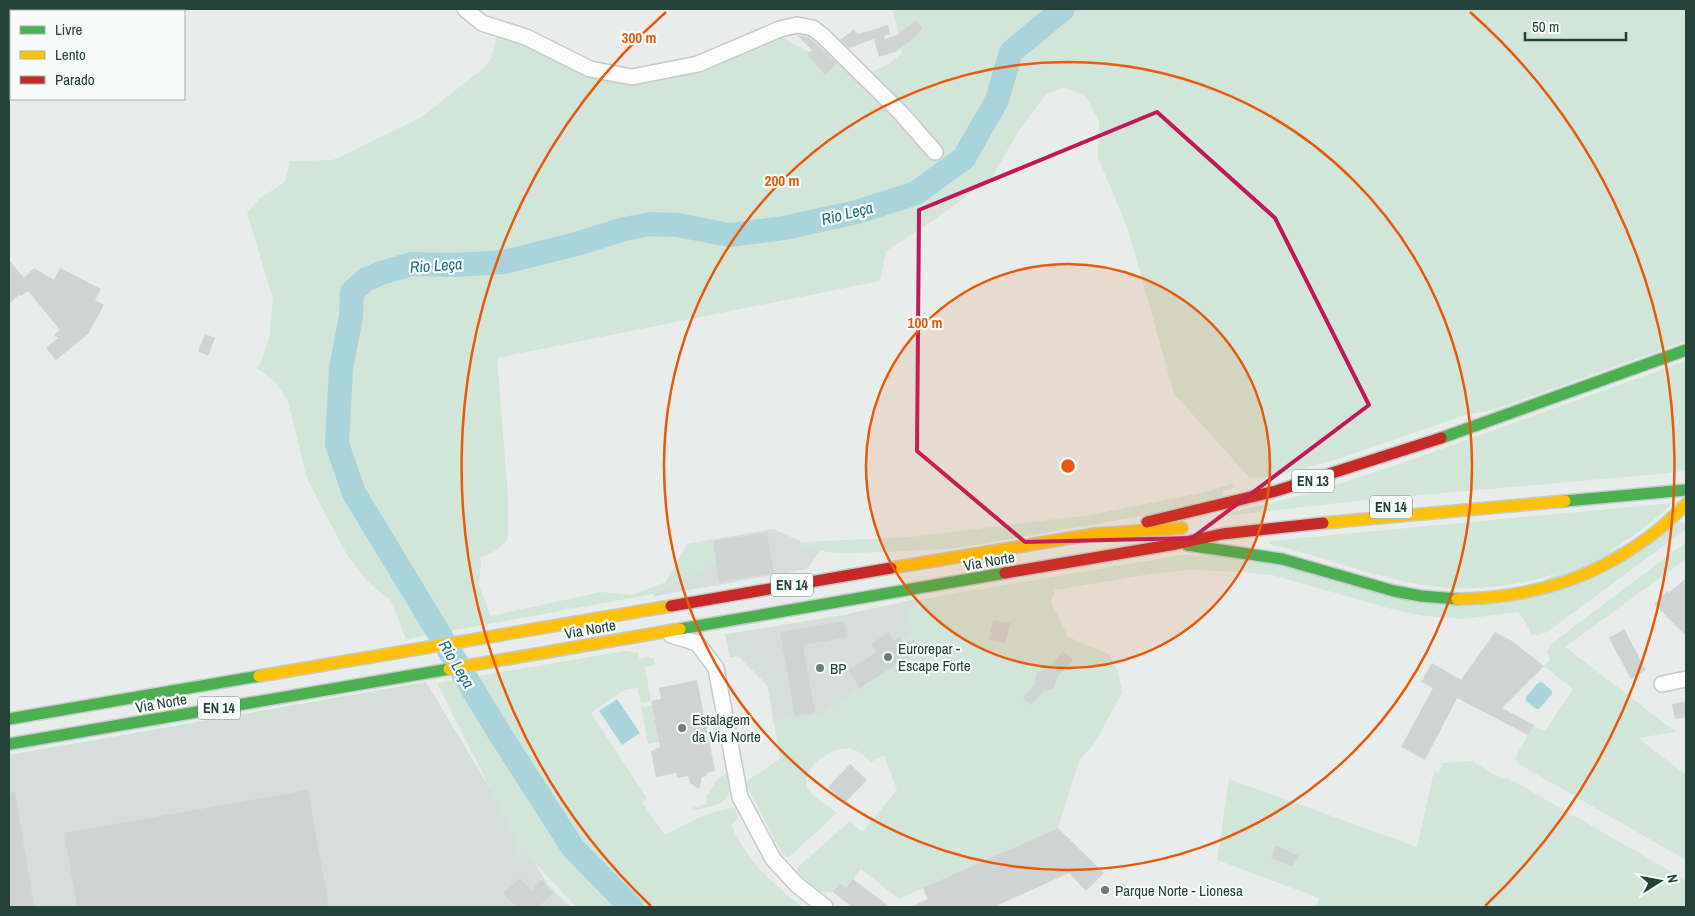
<svg xmlns="http://www.w3.org/2000/svg" width="1695" height="916" font-family="'Archivo Narrow',sans-serif">
<style>
.built{fill:#d6dedb}
.green{fill:#d1e6d8}
.water{fill:#a9d4db}
.lines{fill:none;stroke-linecap:round;stroke-linejoin:round}
.river{stroke:#a9d4db;stroke-width:24}
.building{fill:#cfd4d2}
.street-casing{stroke:#c5cac8;stroke-width:18}
.fast-casing{stroke:#c3ccc9;stroke-width:14}
.slow-casing{stroke:#c3ccc9;stroke-width:14}
.jam-casing{stroke:#c3ccc9;stroke-width:14}
.street{stroke:#fcfcfc;stroke-width:15}
.fast{stroke:#4caf50;stroke-width:11}
.slow{stroke:#ffc107;stroke-width:11}
.jam{stroke:#c62828;stroke-width:11}
.marked{fill:none;stroke:#c2185b;stroke-width:4;stroke-linejoin:round}
.ring{fill:none;stroke:#e8590c;stroke-width:2.5}
.poi-dot{fill:#697e78;stroke:#f7fbf9;stroke-width:2}
.labels{text-anchor:middle;dominant-baseline:central;stroke-width:4.5;stroke-linejoin:round;paint-order:stroke}
.shield{fill:#f7fbf9;stroke:#637a73;stroke-width:1}
.shield-label{font-size:14px;font-weight:bold;fill:#24423a}
.street-label{font-size:15px;fill:#24423a;stroke:#f7fbf9}
.poi-label{font-size:15px;fill:#24423a;stroke:#f7fbf9;text-anchor:start}
.water-label{font-size:16px;font-style:italic;fill:#1c6f80;stroke:#f7fbf9}
.centre{fill:#e8590c;stroke:#f7fbf9;stroke-width:2.5}
.ring-label{font-size:15px;text-anchor:middle;font-weight:bold;fill:#e8590c;stroke:#f7fbf9;stroke-width:4.5;stroke-linejoin:round;paint-order:stroke}
</style>
<rect width="100%" height="100%" fill="#e8edeb"/>
<path class="built" d="M774,529L802,542L824,546L807,569L655,596L653,594L662,589L687,544Z
M916,599V652L820,715L773,722L768,686L738,656L730,658L725,633L728,634L843,615Z
M426,682L548,885L571,907H9V755Z"/>
<path class="green" d="M893,9H1686V341L1493,410L1465,415L1335,460L1270,477L1250,478L1174,394L1128,229L1098,158L1099,121L1086,97L1064,87L1046,94L1020,129L992,177L938,217L886,251L880,281L497,358L508,496V539L497,550L480,558L481,562L479,585L491,616L601,592L632,595L666,582L687,544L714,540L713,541L718,563L653,594L406,639L391,601L367,581L346,553L320,504L306,476L288,401L275,382L257,368L260,364L269,339L273,299L247,213L259,199L285,182L290,161L333,160L420,118L485,67L492,56L497,34L647,81L779,35L805,50L870,73L890,63L902,53Z
M1686,361V471L1671,472V473L1365,500L1208,518L1308,494L1405,462Z
M1233,483L1236,487L1223,491V498L1182,509L957,548L887,552L842,553L827,552L799,545L801,542L911,537L1090,515L1206,492Z
M1672,503C1609,567 1513,599 1424,585C1372,577 1321,556 1270,544V541Z
M1680,521L1686,525L1685,530L1547,632L1539,635L1531,634L1525,621L1518,612L1463,619L1425,616L1395,610L1272,575L1241,572L1190,570L1150,574L1055,590L1051,602L1068,637L1109,654L1118,671L1122,693L1094,744L1079,761L1058,828L899,899L861,869L846,888L840,883L833,892H819L814,889L797,871L798,867L850,821L862,832L897,790L884,755L871,762C866,757 859,751 852,749C833,745 799,767 808,789C811,796 831,808 837,813L790,856L787,857L782,854L745,782L780,759L768,686L738,656L734,657V653L738,654L769,685L775,722L820,715L915,652L914,640L903,642L901,639L913,631L905,618L913,604L917,600L1182,555L1226,556L1487,604Z
M1686,542V559L1565,647L1676,732L1638,738L1686,775V860L1517,763L1515,758L1533,726L1545,731L1573,689L1544,666L1550,660L1547,652L1550,645Z
M625,651L639,653V658L643,659V657L654,658L655,665L645,667L651,701L641,703L637,688L624,690L591,713L647,798L642,802L665,835C680,826 718,807 735,808L738,818L731,825C748,862 771,882 802,907H576L536,864L518,852L515,838L437,683Z
M652,705L659,742L648,744L641,707Z
M1472,761L1502,779L1508,778L1686,880V907H1316L1319,898L1217,860L1229,779L1417,847L1434,771L1438,774L1443,763Z
M726,774C727,780 731,788 728,794C724,806 704,808 693,810V807L707,804L706,796C714,788 714,778 726,774Z"/>
<path class="water" d="M1542,682L1552,691V694L1539,709H1536L1526,701V697L1538,683Z
M617,699L640,733L622,745L599,711Z"/>
<g class="lines">
<path class="river" d="M631,907L573,848L498,731L354,493L337,444L341,369L351,316L352,292L365,280L381,273L412,264L455,265L505,262L580,243L624,229L651,224L677,225L730,235L784,228L857,212L916,193L964,158L997,100L1011,52L1063,9"/>
</g>
<path class="building" d="M916,20L923,28L915,37L897,51L879,57L874,39L849,48L840,40L854,29L858,34L888,25L890,34L884,36L885,39L897,35Z
M797,35L809,37L837,63L825,75L807,54L812,50Z
M9,260L24,278L34,268L54,280L60,268L101,289L95,300L104,305L88,334L56,360L46,348L58,338L54,335L60,330L28,291L21,296L20,294L9,304Z
M205,334L215,338L208,356L198,351Z
M767,533L774,573L719,582L713,541Z
M1686,578V636L1654,604L1667,591L1669,593Z
M993,620L1010,623L1006,643L989,640Z
M844,621L848,637L803,645L815,713L795,716L780,632Z
M1624,629L1646,670L1631,679L1609,638Z
M889,632L894,641L900,637L903,642L914,640L916,652L860,688L849,670L877,652L871,644Z
M1495,632L1512,641L1544,666L1502,708L1534,725L1528,735L1457,698L1425,760L1401,747L1433,688L1421,682L1432,663L1461,680Z
M1063,651L1073,660L1057,677L1054,689L1043,692L1031,705L1023,698L1035,684L1036,673L1047,669Z
M697,680L715,771L706,773L707,776L702,777L699,789L690,783L688,776L677,778L676,773L656,777L651,751L660,747L651,701L661,699L659,688Z
M1686,701V717L1675,719L1672,704Z
M850,764L867,780L845,803L828,787Z
M308,790L329,907H77L64,833Z
M15,792L34,907H9V793Z
M1058,828L1104,873L1086,891L1069,873L994,907H911L928,899L923,888Z
M1276,846L1298,855L1293,867L1271,858Z
M520,878L531,890L542,880L553,894L538,907H516L503,893Z
M853,879L890,907H852L833,892L840,883L846,888Z"/>
<g class="lines">
<defs>
<path id="street" d="M465,9L482,23L526,37L590,69L632,77L698,64L780,29L797,25L813,28L823,36L900,112L935,152
M671,635L697,643L716,668L740,797L773,859L797,885L825,907
M1662,684L1686,679"/>
<path id="fast" d="M1441,438L1686,350
M1565,501L1686,490
M1187,545L1282,559L1394,591L1421,596L1457,599
M680,629L1005,573
M9,719L259,676
M9,744L449,669"/>
<path id="slow" d="M1323,523L1565,501
M891,568L1095,534L1182,528
M1457,599C1534,598 1597,578 1658,530C1668,522 1677,513 1686,504
M449,669L680,629
M259,676L671,606"/>
<path id="jam" d="M1147,522L1276,491L1441,438
M1005,573L1176,544L1222,534L1323,523
M671,606L891,568"/>
</defs>
<use href="#street" class="street-casing"/>
<use href="#fast" class="fast-casing"/>
<use href="#slow" class="slow-casing"/>
<use href="#jam" class="jam-casing"/>
<use href="#street" class="street"/>
<use href="#fast" class="fast"/>
<use href="#slow" class="slow"/>
<use href="#jam" class="jam"/>
</g>
<path class="marked" d="M1157,112L1275,218L1369,405L1192,538L1025,542L917,451L919,210Z"/>
<circle cx="1068" cy="466" r="202" fill="#e8590c" fill-opacity=".12"/>
<g class="ring">
<circle cx="1068" cy="466" r="202"/>
<circle cx="1068" cy="466" r="404"/>
<path d="M651 906A606 606 0 0 1 666 12M1470 12A606 606 0 0 1 1485 906"/>
</g>
<g class="poi-dot">
<circle cx="888" cy="657" r="5"/>
<circle cx="820" cy="668" r="5"/>
<circle cx="682" cy="728" r="5"/>
<circle cx="1105" cy="890" r="5"/>
</g>
<g class="labels">
<g class="shield">
<rect x="1292" y="469.5" width="42" height="23" rx="4"/>
<rect x="1370" y="495.5" width="42" height="23" rx="4"/>
<rect x="771" y="573.5" width="42" height="23" rx="4"/>
<rect x="198" y="696.5" width="42" height="23" rx="4"/>
</g>
<g class="shield-label">
<text x="1313" y="481">EN 13</text>
<text x="1391" y="507">EN 14</text>
<text x="792" y="585">EN 14</text>
<text x="219" y="708">EN 14</text>
</g>
<g class="street-label">
<text transform="translate(989 561) rotate(-10)">Via Norte</text>
<text transform="translate(590 629) rotate(-10)">Via Norte</text>
<text transform="translate(161 703) rotate(-10)">Via Norte</text>
</g>
<g class="poi-label">
<text x="898" y="648">Eurorepar -<tspan x="898" dy="17">Escape Forte</tspan></text>
<text x="830" y="668">BP</text>
<text x="692" y="719">Estalagem<tspan x="692" dy="17">da Via Norte</tspan></text>
<text x="1115" y="890">Parque Norte - Lionesa</text>
</g>
<g class="water-label">
<text transform="translate(847 213) rotate(-14)">Rio Leça</text>
<text transform="translate(436 265) rotate(-4)">Rio Leça</text>
<text transform="translate(457 664) rotate(59)">Rio Leça</text>
</g>
</g>
<circle cx="1068" cy="466" r="8" class="centre"/>
<g class="ring-label">
<text x="639" y="43">300 m</text>
<text x="782" y="186">200 m</text>
<text x="925" y="328">100 m</text>
</g>
<rect width="1695" height="916" fill="none" stroke="#24423a" stroke-width="20"/>
<rect x="10" y="10" width="175" height="90" fill="#f7fbf9" stroke="#a3b1ad"/>
<rect x="20" y="26" width="25" height="8" fill="#4caf50" stroke="#a3b1ad"/>
<text x="55" y="35" font-size="15" fill="#24423a">Livre</text>
<rect x="20" y="51" width="25" height="8" fill="#ffc107" stroke="#a3b1ad"/>
<text x="55" y="60" font-size="15" fill="#24423a">Lento</text>
<rect x="20" y="76" width="25" height="8" fill="#c62828" stroke="#a3b1ad"/>
<text x="55" y="85" font-size="15" fill="#24423a">Parado</text>
<g transform="translate(1660 881) rotate(79)" stroke="#f7fbf9" stroke-width="4" paint-order="stroke">
<path d="M0-4L9 19L0 12L-9 19Z" fill="#24423a"/>
<text y="-8" font-size="14" font-weight="bold" text-anchor="middle" fill="#24423a">N</text>
</g>
<path d="M1525 32v8h101v-8" fill="none" stroke="#24423a" stroke-width="2.5"/>
<text x="1532" y="32" font-size="15" fill="#24423a" stroke="#f7fbf9" stroke-width="4" paint-order="stroke">50 m</text>
</svg>
